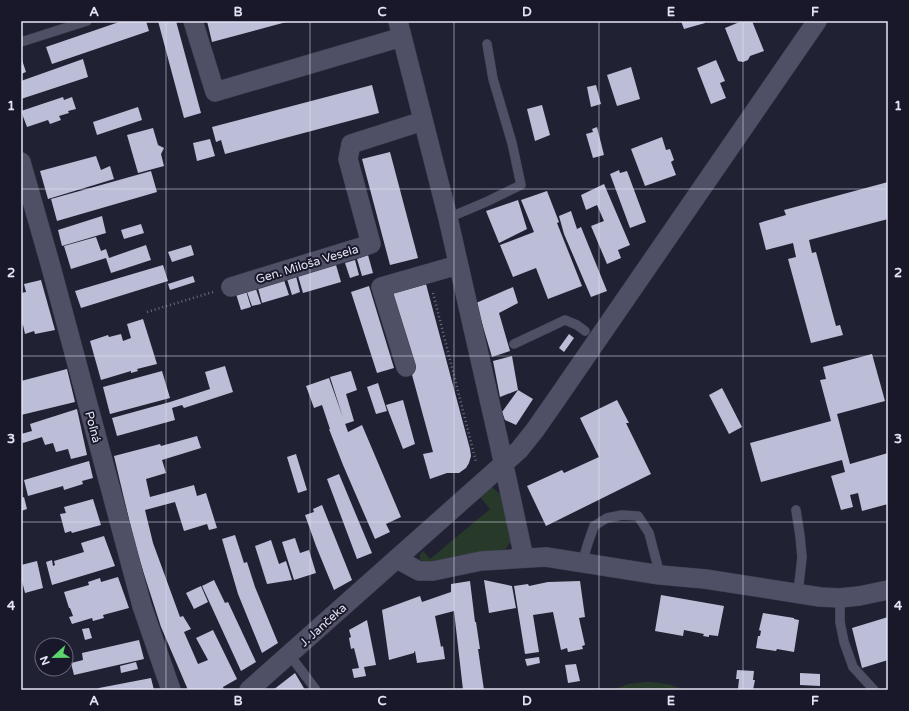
<svg xmlns="http://www.w3.org/2000/svg" width="909" height="711" font-family="'Varela Round',sans-serif">
<style>
.green{fill:#273928}
.building{fill:#bcbed7}
.lines{fill:none;stroke-linecap:round;stroke-linejoin:round}
.service-casing{stroke:#3f3f4f;stroke-width:10}
.minor-casing{stroke:#3f3f4f;stroke-width:20}
.path{stroke:#6c6d7e;stroke-width:2.5;stroke-dasharray:1 3;stroke-linecap:butt}
.service{stroke:#4f5066;stroke-width:9}
.minor{stroke:#4f5066;stroke-width:19}
.grid{fill:none;stroke:#e4e5f3;stroke-width:1;stroke-opacity:0.55}
.labels{text-anchor:middle;dominant-baseline:central;stroke-width:4;stroke-linejoin:round;paint-order:stroke}
.street-label{font-size:12px;fill:#e4e5f3;stroke:#18182a}
.neatline{fill:none;stroke:#e4e5f3;stroke-width:1.5}
.grid-label{font-size:13px;text-anchor:middle;font-weight:bold;fill:#e4e5f3}
</style>
<rect width="100%" height="100%" fill="#212134"/>
<path class="green" d="M492,487L500,494L511,541L506,549L428,564L420,560C420,557 419,554 423,551L430,559L490,509L480,497Z
M645,682C659,682 671,684 684,690H612L628,684Z"/>
<path class="building" d="M122,21H146L149,31L52,64L46,47Z
M158,21H176L201,113L184,118Z
M207,21H290L212,42Z
M681,21H705V23L684,29Z
M742,21H752L764,51L750,56L748,60L743,62L738,61L725,28Z
M21,57L26,72L21,74Z
M83,59L88,77L21,99V81Z
M716,60L725,81L720,83L726,98L711,104L697,68Z
M631,67L640,99L617,106L607,75Z
M372,85L379,113L225,154L221,140L216,142L212,127Z
M596,85L601,104L591,107L587,87Z
M63,97L64,100L72,97L76,109L68,111L69,113L59,116L61,120L50,124L48,120L27,127L21,111Z
M542,105L550,135L535,141L527,109Z
M138,107L142,120L97,135L93,122Z
M597,127L604,155L593,158L586,134L593,132L592,129Z
M153,128L158,145L164,148L161,154L164,166L138,173L127,135Z
M662,137L666,150L670,149L674,160L671,162L676,175L645,186L631,149Z
M210,139L215,156L197,161L193,143Z
M390,152L418,258L390,265L362,159Z
M96,156L101,170L110,166L114,179L48,199L40,171Z
M619,170L620,173L627,171L646,222L630,228L610,174Z
M151,171L157,192L57,221L51,199Z
M888,182V219L809,240L812,253L816,252L836,326L840,325L843,335L811,343L788,259L796,257L793,243L766,250L759,223L786,215L784,210Z
M604,184L630,245L618,250L621,258L607,264L591,226L604,221L597,205L586,210L581,195Z
M547,191L559,222L557,223L582,286L548,299L536,268L513,277L500,245L534,232L521,200Z
M518,200L527,229L499,243L486,211Z
M571,211L577,229L581,227L607,291L591,297L564,234L559,216Z
M102,216L106,233L62,246L58,230Z
M141,224L144,233L124,239L121,230Z
M96,237L101,251L106,249L109,258L146,245L151,260L111,273L106,258L71,269L64,246Z
M191,245L194,255L172,262L168,252Z
M368,255L373,273L362,276L357,259Z
M355,260L359,275L350,278L345,263Z
M163,265L168,281L81,308L75,291Z
M336,265L341,282L303,293L298,276Z
M193,276L195,282L170,290L168,284Z
M296,276L300,292L292,295L287,279Z
M41,280L55,330L35,334L34,331L25,334L23,325H21V293L26,292L24,284Z
M284,280L289,295L262,303L258,288Z
M426,284L470,449L471,456L469,463L466,468L459,473H447L430,479L423,454L433,452L390,294Z
M369,286L394,368L377,373L351,292Z
M513,287L518,303L499,313L510,351L492,357L476,303Z
M256,289L261,304L252,306L247,292Z
M246,291L251,307L241,310L236,294Z
M143,319L157,364L137,369L138,371L131,373V371L101,380L90,341L108,335L109,337L121,334L123,341L131,338L127,324Z
M569,334L574,338L564,352L559,348Z
M872,354L885,401L837,414L850,464L888,453V504L862,511L858,493L850,495L853,507L841,510L831,476L845,472L842,460L761,482L750,443L831,421L820,380L826,379L823,367Z
M512,356L518,390L500,397L493,361Z
M225,366L233,392L184,408L182,405L172,408L175,420L117,436L112,418L170,402L210,389L205,372Z
M67,369L75,402L21,415V381Z
M162,371L170,398L110,414L103,387Z
M351,371L357,390L346,394L354,421L345,424L330,377Z
M329,378L348,432L362,425L401,517L386,524L390,532L375,539L343,465L329,429H330L322,405L314,408L306,386Z
M378,383L387,411L376,414L367,387Z
M722,388L742,427L729,434L709,395Z
M518,390L533,399L516,425L505,420L502,412Z
M403,400L415,444L403,449L386,405Z
M617,400L629,423H626L651,474L546,526L527,486L562,470L564,473L599,457L580,418Z
M77,409L87,455L71,459L68,449L56,452L53,443L45,445L42,437L23,443L21,434L32,431L30,424Z
M197,436L201,448L162,460L166,473L146,479L150,497L194,485L197,496L206,493L217,528L209,530L207,524L184,531L175,502L145,510L153,543L180,617L183,616L191,629L184,632L198,664L208,660L196,638L213,630L237,679L223,687L224,690H188L161,627L136,549L114,456L160,444L161,446Z
M296,454L307,490L298,493L287,457Z
M89,461L93,478L82,481L83,484L64,490L63,486L28,496L24,480Z
M339,474L372,553L357,559L327,479Z
M24,497L27,509L21,511V498Z
M93,499L101,525L72,533L71,531L65,533L60,514L66,513L64,507Z
M322,505L352,580L334,590L316,546L305,515L314,512L313,509Z
M235,535L244,563L247,562L255,587L278,643L262,653L238,594L222,539Z
M104,536L115,566L52,585L46,562L52,560L53,566L55,565L54,561L84,552L81,543Z
M295,538L300,553L309,550L316,573L294,580L282,542Z
M271,540L279,564L286,561L292,580L267,584L255,546Z
M37,561L43,588L25,593L21,577V565Z
M118,577L129,608L103,615L104,618L93,621L92,618L72,624L69,617L73,616L70,608H69L64,592L89,585L88,582L100,578L101,582Z
M214,580L225,603L228,602L256,662L241,671L202,586Z
M484,580L512,586L516,608L489,613Z
M470,581L475,622H476L480,649H478L484,690H463L454,611L435,616L441,647L443,646L445,659L417,663L415,651L414,652V653L389,660L382,610L420,596L422,602L451,592V584Z
M580,581L585,617L579,618L585,645L582,646L583,649L568,652L567,648L561,650L553,612L533,615L539,652L525,654L514,586L528,584L529,586L548,582Z
M201,586L208,602L194,609L186,593Z
M661,595L724,606L718,636L709,635V637L703,636L704,634L684,630L683,636L655,631Z
M763,613L794,618V619L799,620L794,652L777,649L776,651L756,648L758,636H760L761,631L759,630Z
M888,617V660L862,668L852,628Z
M367,620L376,665L364,667L366,676L354,678L352,669L359,668L354,648L351,649L349,638L351,637L349,630Z
M89,628L92,638L85,640L82,629Z
M139,640L144,659L74,675L71,663L83,660L82,653Z
M539,657L540,663L527,666L525,659Z
M136,662L138,669L121,673L120,666Z
M576,664L580,681L568,683L565,665Z
M737,670L754,671L753,680H755L753,690L738,689L739,679H736Z
M295,673L305,690H273Z
M800,673L820,674V686L800,685Z
M151,678L154,690H96L99,688Z"/>
<g class="lines">
<defs>
<path id="service" d="M21,42L87,21
M448,218L486,202L521,185L512,143L493,79L487,44
M514,344L565,320L577,325L585,331
M796,510L800,536L802,557L798,593
M582,563L588,543L594,526L607,518L622,515L638,516L649,533L660,575
M840,598V622L844,642L853,667L874,690
M289,654L316,690"/>
<path id="minor" d="M193,21L215,92L402,37
M398,21L448,218L498,438L524,558
M21,162L51,267L142,606L171,690
M231,287L371,244L348,159L351,144L423,121
M406,367L381,287L458,265
M397,559L419,571H433L481,561L546,557L660,575L705,579L820,597L840,598L859,596L888,590
M249,690L519,450L535,430L558,397L817,21"/>
</defs>
<use href="#service" class="service-casing"/>
<use href="#minor" class="minor-casing"/>
<path class="path" d="M433,293L476,462
M147,312L213,292"/>
<use href="#service" class="service"/>
<use href="#minor" class="minor"/>
</g>
<path class="grid" d="M166,21V690M310,21V690M454,21V690M599,21V690M743,21V690M21,189H888M21,356H888M21,522H888"/>
<g class="labels">
<g class="street-label">
<text transform="translate(307 264) rotate(-17)">Gen. Miloša Vesela</text>
<text transform="translate(93 427) rotate(75)">Poľná</text>
<text transform="translate(323 625) rotate(-42)">J. Jančeka</text>
</g>
</g>
<rect width="909" height="711" fill="none" stroke="#18182a" stroke-width="44"/>
<g transform="translate(54 657) rotate(248)"><circle r="19" fill="#18182a" stroke="#6a6a7a"/>
<path d="M0-3L7 15L0 10L-7 15Z" fill="#5dd56d"/>
<text y="-6" font-size="11" font-weight="bold" text-anchor="middle" fill="#e4e5f3">N</text>
</g>
<rect x="22" y="22" width="865" height="667" class="neatline"/>
<g class="grid-label">
<text x="94" y="16">A</text>
<text x="238" y="16">B</text>
<text x="382" y="16">C</text>
<text x="527" y="16">D</text>
<text x="671" y="16">E</text>
<text x="815" y="16">F</text>
<text x="11" y="110">1</text>
<text x="898" y="110">1</text>
<text x="11" y="277">2</text>
<text x="898" y="277">2</text>
<text x="11" y="443">3</text>
<text x="898" y="443">3</text>
<text x="11" y="610">4</text>
<text x="898" y="610">4</text>
<text x="94" y="705">A</text>
<text x="238" y="705">B</text>
<text x="382" y="705">C</text>
<text x="527" y="705">D</text>
<text x="671" y="705">E</text>
<text x="815" y="705">F</text>
</g>
</svg>
